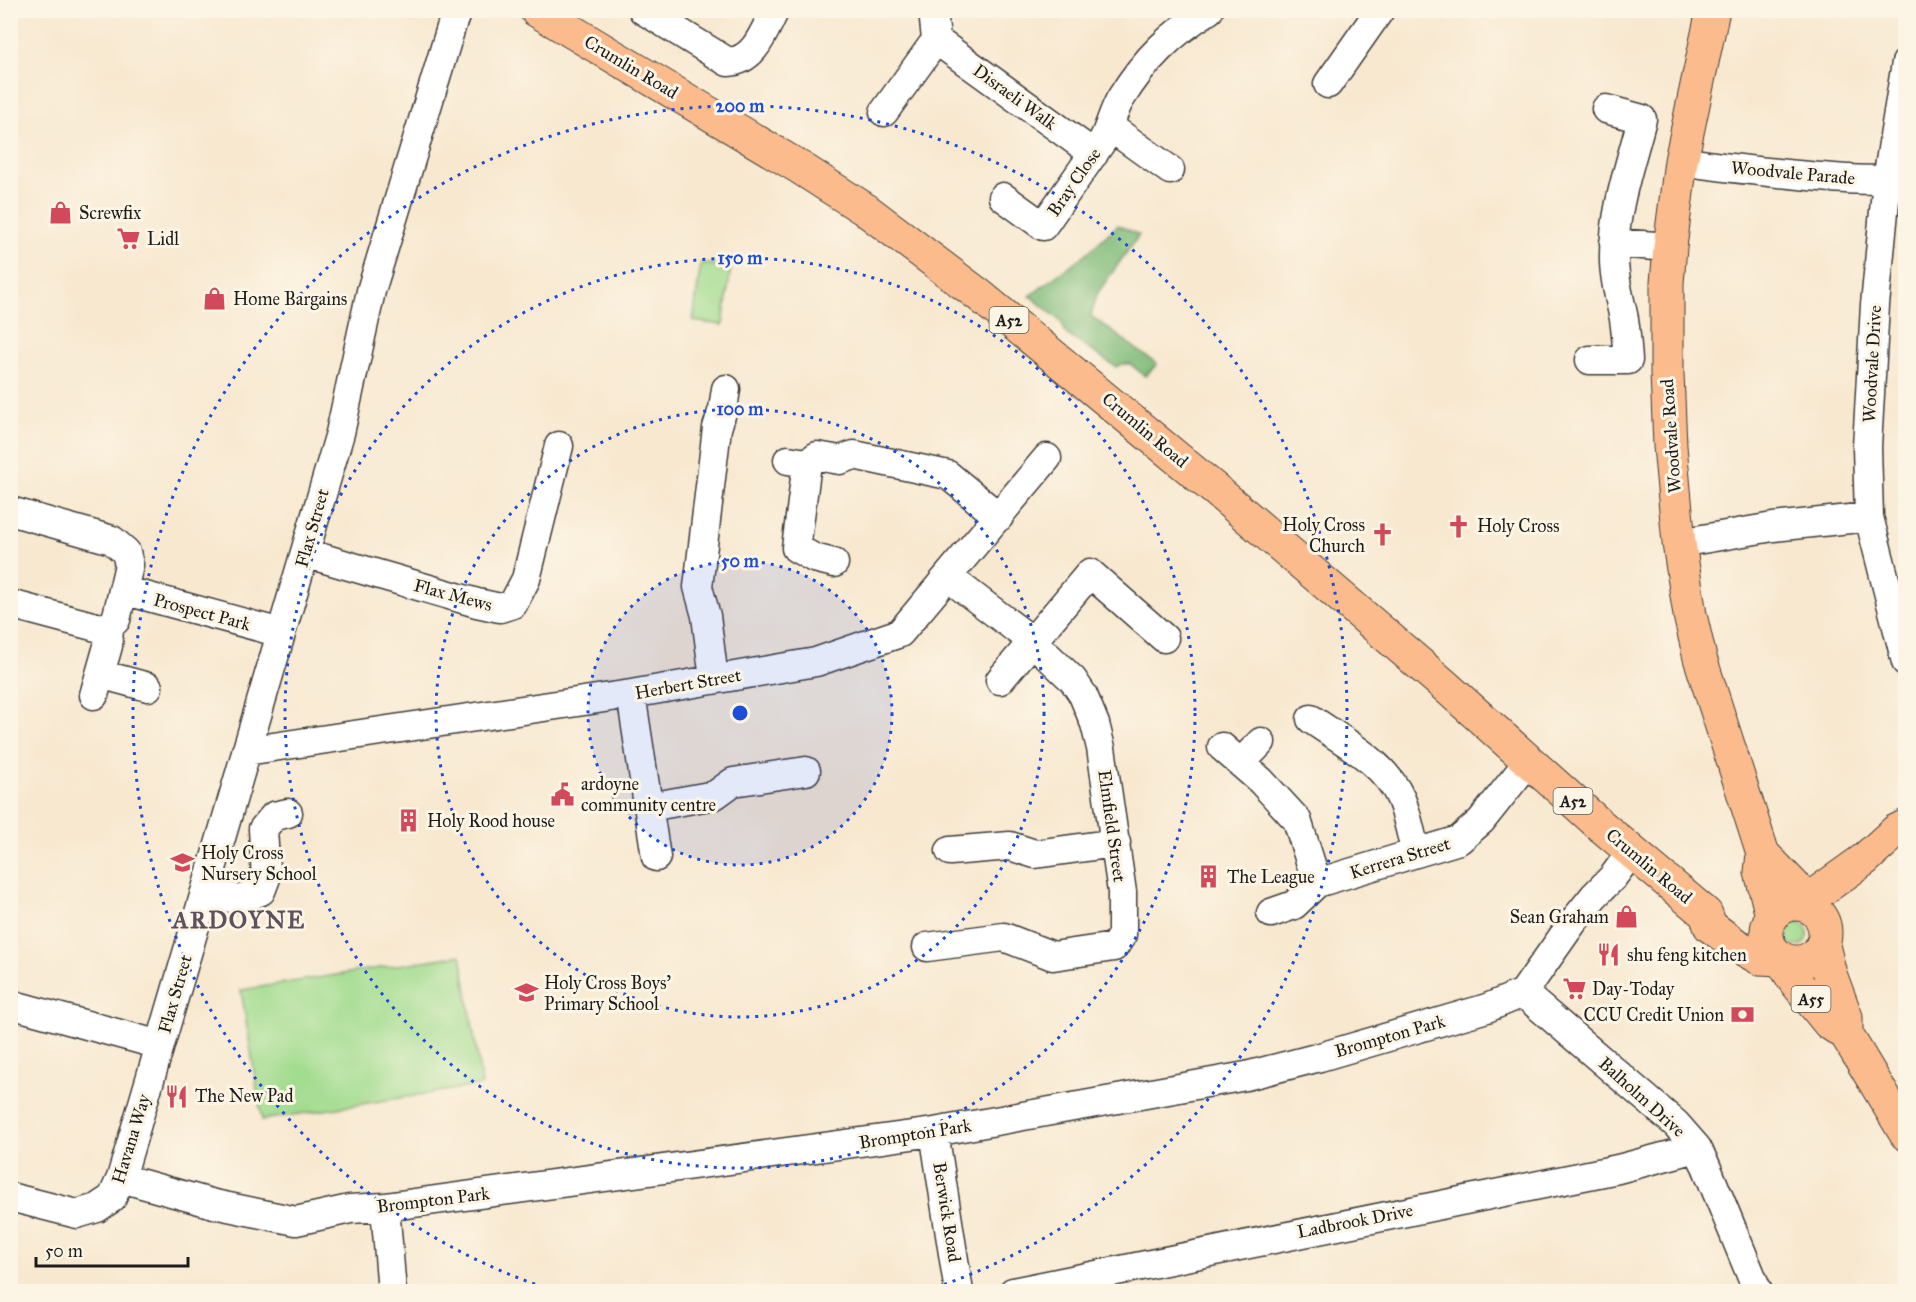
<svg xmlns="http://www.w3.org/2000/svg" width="1916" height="1302" font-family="'IM FELL Great Primer',serif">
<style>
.green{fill:#a2dc8f;stroke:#5f7c56;stroke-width:1.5}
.forest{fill:#81bc7a;stroke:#4e6c4b;stroke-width:1.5}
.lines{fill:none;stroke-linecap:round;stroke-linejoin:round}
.minor-casing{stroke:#3d3b37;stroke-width:31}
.major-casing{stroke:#3d3b37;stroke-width:35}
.highway-casing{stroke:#3d3b37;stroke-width:35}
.minor{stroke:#fff;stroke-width:28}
.major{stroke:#fbbb8c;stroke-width:33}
.highway{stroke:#fbbb8c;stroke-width:33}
.ring{fill:none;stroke:#1d4ed8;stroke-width:3;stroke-dasharray:3 6}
.labels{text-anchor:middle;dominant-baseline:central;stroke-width:6;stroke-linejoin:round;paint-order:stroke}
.shield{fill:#fcf5e5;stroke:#5f5d58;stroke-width:1.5}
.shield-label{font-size:16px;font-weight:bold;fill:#1c1c1c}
.street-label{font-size:18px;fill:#1c1c1c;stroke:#fcf5e5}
.poi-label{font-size:18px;fill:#1c1c1c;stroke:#fcf5e5;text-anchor:start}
.district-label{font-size:24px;font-weight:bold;letter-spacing:1.5px;fill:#5d5160;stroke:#fcf5e5}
.centre{fill:#1d4ed8;stroke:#fcf5e5;stroke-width:3}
.ring-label{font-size:18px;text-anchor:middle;font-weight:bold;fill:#1d4ed8;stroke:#fcf5e5;stroke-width:6;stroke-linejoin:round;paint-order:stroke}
</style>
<rect width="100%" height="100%" fill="#fcf5e5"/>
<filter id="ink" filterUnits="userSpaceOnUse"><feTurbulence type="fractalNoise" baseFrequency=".0167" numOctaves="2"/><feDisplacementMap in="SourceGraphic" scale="12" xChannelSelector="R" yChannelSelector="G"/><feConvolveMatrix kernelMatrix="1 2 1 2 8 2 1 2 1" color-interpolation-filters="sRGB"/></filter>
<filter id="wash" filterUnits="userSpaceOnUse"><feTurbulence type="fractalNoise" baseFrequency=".008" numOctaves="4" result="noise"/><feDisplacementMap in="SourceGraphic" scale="24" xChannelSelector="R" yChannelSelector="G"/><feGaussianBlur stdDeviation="1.35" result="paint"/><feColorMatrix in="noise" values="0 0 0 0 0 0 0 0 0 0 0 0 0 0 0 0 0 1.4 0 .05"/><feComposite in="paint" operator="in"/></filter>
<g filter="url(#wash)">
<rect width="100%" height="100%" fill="#f8e8d0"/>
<path class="green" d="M701,263L731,267L723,325L693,321Z
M1784 934a12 12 0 1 1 24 0a12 12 0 1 1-24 0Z
M461,955L482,1085L262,1120L241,990Z"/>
<path class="forest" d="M1118,225L1139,235L1097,294L1091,316L1157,364L1145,376L1130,364H1122L1116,367L1066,334L1061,321L1030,296L1088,252Z"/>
</g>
<g filter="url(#ink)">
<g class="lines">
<defs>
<path id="minor" d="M643,10L728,62C755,61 764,31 775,10
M933,10L936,40
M936,40L1094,154
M1906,63L1887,180L1875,305L1867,447L1869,517L1906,662
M1328,84L1380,10
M884,112L936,40
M1110,127L1170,170
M1681,161C1724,168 1766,172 1809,176C1841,179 1874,182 1906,177
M1003,197L1043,226L1103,140C1110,127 1113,111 1121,98C1145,59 1171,34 1209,10
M1614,243L1670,247
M1590,360H1628C1627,346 1626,332 1624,319C1620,299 1614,280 1614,260C1613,212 1630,165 1642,119L1606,109
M788,460L807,463L817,456L840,460L854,455L948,475L999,517
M807,463L796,548L814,558L834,563
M10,511L112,540L126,552L129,565L116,620L109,626L100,628L10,604
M1679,543L1773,527L1869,517
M305,553L477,603L500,608L513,604L526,579L559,446
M123,590L281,633
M100,674L148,687
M714,679L706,616L698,587L717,428L723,409L726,389
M1000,680L1090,573L1164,638
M631,694L656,857
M94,695L108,646L109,626
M1311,719C1342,741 1385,762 1401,799C1408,816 1411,836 1416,853
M1222,747L1261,781L1297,820L1317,883
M246,751L631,694L816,662L900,633L1047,458
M1241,763L1261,742
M649,807L715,795L733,782L806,771
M950,851L1010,846L1035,854L1116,843
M204,895L241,899L261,891L266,878L263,829L274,816L288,813
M1271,913L1294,905L1317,883L1459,840L1481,821L1528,762
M927,947L1004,937L1053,956L1114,947L1122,935V892L1101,748L1095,724L1083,695L1073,680L1032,641L948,577
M1523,993L1676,1124L1697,1148L1706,1166L1758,1292
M10,1004L160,1045
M934,1132L959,1292
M121,1178L214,1204L296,1221L350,1209L385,1207L934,1132L1246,1076L1320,1057L1487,1008L1523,993L1573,922L1594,896L1613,877L1632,851
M10,1197L77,1214L97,1208L112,1198L121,1178L340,433L371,291L453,21L458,10
M385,1207L392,1292
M1013,1292L1618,1169L1697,1148"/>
<path id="major" d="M536,10L799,167L866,210L979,295L1217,491L1443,684L1600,825L1706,914L1710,926L1736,945L1759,958L1781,959
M1713,10L1681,161L1670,247L1667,283V373L1670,446L1679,543L1690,615L1700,658L1763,854L1761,872L1772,916
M1763,854L1795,887L1799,904"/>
<path id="highway" d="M1767 933a29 29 0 1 1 58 0a29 29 0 1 1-58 0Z
M1802,904L1865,859L1896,831L1906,826
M1823,945L1830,974L1846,1017V1034
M1781,959L1794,980L1829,1023L1846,1034L1906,1134"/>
</defs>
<use href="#minor" class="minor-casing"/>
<use href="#major" class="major-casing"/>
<use href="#highway" class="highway-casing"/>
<use href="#minor" class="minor"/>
<use href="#major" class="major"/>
<use href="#highway" class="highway"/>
</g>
</g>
<circle cx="740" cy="713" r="152" fill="#1d4ed8" fill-opacity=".12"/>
<g class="ring">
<circle cx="740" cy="713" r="152"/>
<circle cx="740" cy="713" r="304"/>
<circle cx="740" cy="713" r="455"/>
<path d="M552 1290A607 607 0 1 1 928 1290"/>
</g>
<defs>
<symbol id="shop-bare" viewBox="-9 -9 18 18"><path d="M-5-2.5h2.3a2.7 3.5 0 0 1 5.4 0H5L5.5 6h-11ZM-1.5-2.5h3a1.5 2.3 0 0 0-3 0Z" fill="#d1495b" stroke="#fcf5e5" stroke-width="2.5" paint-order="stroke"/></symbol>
<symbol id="supermarket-bare" viewBox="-9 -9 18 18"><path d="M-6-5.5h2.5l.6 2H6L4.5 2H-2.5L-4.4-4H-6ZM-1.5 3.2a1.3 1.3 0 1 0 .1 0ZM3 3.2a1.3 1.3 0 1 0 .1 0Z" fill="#d1495b" stroke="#fcf5e5" stroke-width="2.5" paint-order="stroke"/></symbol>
<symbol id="church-bare" viewBox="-9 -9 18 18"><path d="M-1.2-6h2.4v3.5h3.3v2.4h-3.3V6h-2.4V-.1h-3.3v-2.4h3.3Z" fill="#d1495b" stroke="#fcf5e5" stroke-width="2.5" paint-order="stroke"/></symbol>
<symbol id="civic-bare" viewBox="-9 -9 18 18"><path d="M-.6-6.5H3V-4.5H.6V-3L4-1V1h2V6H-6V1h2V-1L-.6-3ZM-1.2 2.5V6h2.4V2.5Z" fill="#d1495b" stroke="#fcf5e5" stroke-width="2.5" paint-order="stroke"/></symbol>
<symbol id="building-bare" viewBox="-9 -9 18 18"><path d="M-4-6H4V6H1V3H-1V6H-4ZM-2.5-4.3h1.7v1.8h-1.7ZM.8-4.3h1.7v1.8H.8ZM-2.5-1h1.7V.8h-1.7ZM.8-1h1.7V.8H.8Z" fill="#d1495b" stroke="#fcf5e5" stroke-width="2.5" paint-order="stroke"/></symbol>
<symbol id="school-bare" viewBox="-9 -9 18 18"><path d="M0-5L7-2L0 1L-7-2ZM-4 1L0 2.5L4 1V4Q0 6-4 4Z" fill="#d1495b" stroke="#fcf5e5" stroke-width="2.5" paint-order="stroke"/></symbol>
<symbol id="restaurant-bare" viewBox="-9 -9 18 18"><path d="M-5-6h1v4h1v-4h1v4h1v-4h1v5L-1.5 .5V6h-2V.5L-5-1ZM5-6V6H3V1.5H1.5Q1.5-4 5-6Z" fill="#d1495b" stroke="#fcf5e5" stroke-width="2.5" paint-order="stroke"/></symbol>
<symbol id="bank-bare" viewBox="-9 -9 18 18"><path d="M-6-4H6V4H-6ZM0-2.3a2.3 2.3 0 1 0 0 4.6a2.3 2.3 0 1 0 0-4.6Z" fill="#d1495b" stroke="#fcf5e5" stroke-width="2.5" paint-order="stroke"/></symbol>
</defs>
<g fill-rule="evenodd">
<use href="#shop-bare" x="44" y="196" width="33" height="33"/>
<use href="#supermarket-bare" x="112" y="222" width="33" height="33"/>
<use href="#shop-bare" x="198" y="282" width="33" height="33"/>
<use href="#church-bare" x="1442" y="510" width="33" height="33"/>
<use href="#church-bare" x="1366" y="518" width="33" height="33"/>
<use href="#civic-bare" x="546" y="778" width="33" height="33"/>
<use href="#building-bare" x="392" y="804" width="33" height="33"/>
<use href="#school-bare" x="166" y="846" width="33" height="33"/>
<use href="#building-bare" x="1192" y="860" width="33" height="33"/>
<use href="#shop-bare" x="1610" y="900" width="33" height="33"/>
<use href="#restaurant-bare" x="1592" y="938" width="33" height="33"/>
<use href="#supermarket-bare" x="1558" y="972" width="33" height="33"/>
<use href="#school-bare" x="510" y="976" width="33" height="33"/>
<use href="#bank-bare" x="1726" y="998" width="33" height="33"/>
<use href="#restaurant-bare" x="160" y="1080" width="33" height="33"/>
</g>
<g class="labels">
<g class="shield">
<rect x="989.5" y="307" width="39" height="26" rx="4.5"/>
<rect x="1553.5" y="788" width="39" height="26" rx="4.5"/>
<rect x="1791.5" y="986" width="39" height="26" rx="4.5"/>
</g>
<g class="shield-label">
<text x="1009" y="320">A52</text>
<text x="1573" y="801">A52</text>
<text x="1811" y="999">A55</text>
</g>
<g class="street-label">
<text transform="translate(631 67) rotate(31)">Crumlin Road</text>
<text transform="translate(1015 97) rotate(36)">Disraeli Walk</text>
<text transform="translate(1793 173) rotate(5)">Woodvale Parade</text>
<text transform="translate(1074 182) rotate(-55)">Bray Close</text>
<text transform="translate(1872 364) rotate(-87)">Woodvale Drive</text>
<text transform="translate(1145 430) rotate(40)">Crumlin Road</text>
<text transform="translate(1671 436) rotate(-94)">Woodvale Road</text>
<text transform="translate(312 528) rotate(-74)">Flax Street</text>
<text transform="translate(453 595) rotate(15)">Flax Mews</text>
<text transform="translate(202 612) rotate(15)">Prospect Park</text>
<text transform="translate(688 684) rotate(-10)">Herbert Street</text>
<text transform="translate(1112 826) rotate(82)">Elmfield Street</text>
<text transform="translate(1400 858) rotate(-17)">Kerrera Street</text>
<text transform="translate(1649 866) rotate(40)">Crumlin Road</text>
<text transform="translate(175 994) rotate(-74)">Flax Street</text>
<text transform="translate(1390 1036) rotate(-16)">Brompton Park</text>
<text transform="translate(1642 1097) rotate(42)">Balholm Drive</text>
<text transform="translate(915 1134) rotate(-9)">Brompton Park</text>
<text transform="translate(131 1139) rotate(-73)">Havana Way</text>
<text transform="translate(433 1200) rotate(-7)">Brompton Park</text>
<text transform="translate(947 1212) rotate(81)">Berwick Road</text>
<text transform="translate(1355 1221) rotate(-11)">Ladbrook Drive</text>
</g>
<g class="poi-label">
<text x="79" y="213">Screwfix</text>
<text x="147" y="239">Lidl</text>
<text x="233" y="299">Home Bargains</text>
<text x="1365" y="525" text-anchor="end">Holy Cross<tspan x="1365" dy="21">Church</tspan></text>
<text x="1477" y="526">Holy Cross</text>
<text x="581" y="784">ardoyne<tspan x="581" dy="21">community centre</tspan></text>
<text x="427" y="821">Holy Rood house</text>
<text x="201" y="853">Holy Cross<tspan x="201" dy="21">Nursery School</tspan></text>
<text x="1227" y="877">The League</text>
<text x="1609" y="917" text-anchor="end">Sean Graham</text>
<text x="1627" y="955">shu feng kitchen</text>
<text x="544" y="983">Holy Cross Boys'<tspan x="544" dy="21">Primary School</tspan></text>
<text x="1592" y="989">Day-Today</text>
<text x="1724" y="1015" text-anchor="end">CCU Credit Union</text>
<text x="195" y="1096">The New Pad</text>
</g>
<g class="district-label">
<text x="239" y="920">ARDOYNE</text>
</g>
</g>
<circle cx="740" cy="713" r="9" class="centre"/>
<g class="ring-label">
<text x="740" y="112">200 m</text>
<text x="740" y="264">150 m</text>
<text x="740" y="415">100 m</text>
<text x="740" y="567">50 m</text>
</g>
<rect width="1916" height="1302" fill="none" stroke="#fcf5e5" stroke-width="36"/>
<path d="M36 1257v9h152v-9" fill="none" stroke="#1c1c1c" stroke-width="3"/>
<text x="45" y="1257" font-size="18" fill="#1c1c1c" stroke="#fcf5e5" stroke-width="4.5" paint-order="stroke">50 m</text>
</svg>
